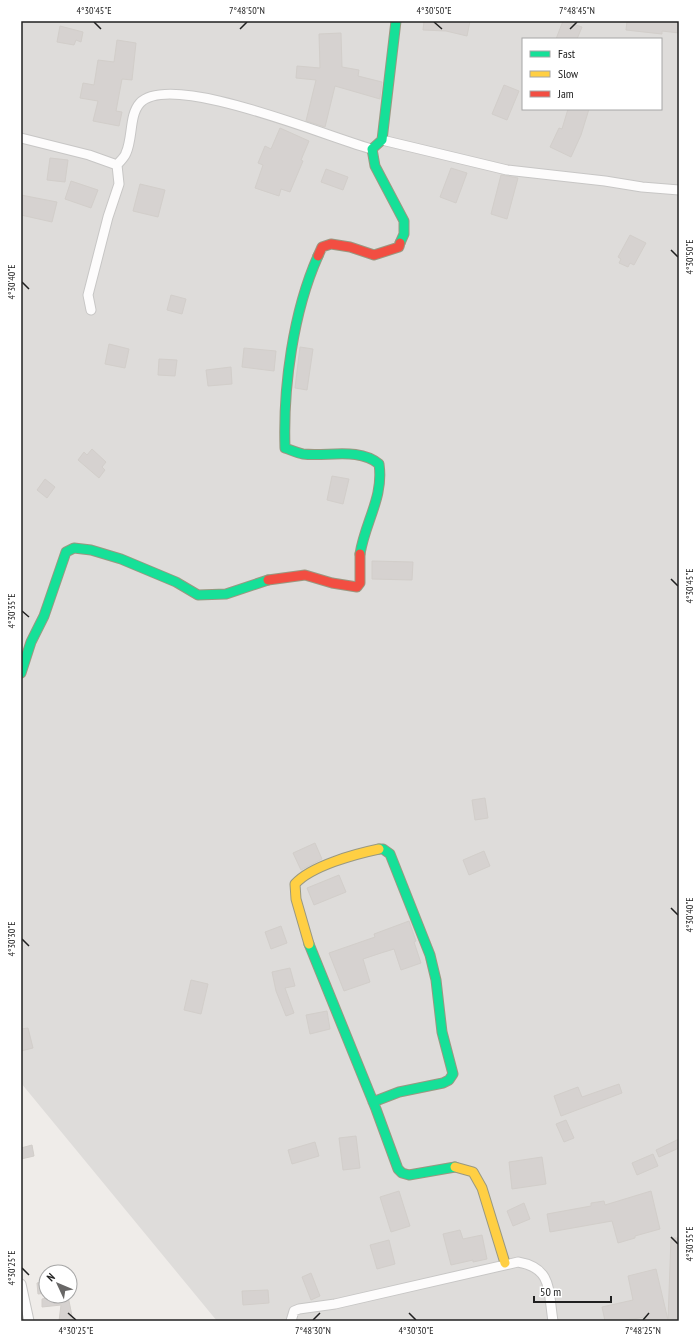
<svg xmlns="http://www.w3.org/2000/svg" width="700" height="1342" font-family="'PT Sans Narrow',sans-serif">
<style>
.residential{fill:#dedcda;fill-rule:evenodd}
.building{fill:#d6d2d0;stroke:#d2ceca}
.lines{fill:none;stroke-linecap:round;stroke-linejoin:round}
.street-casing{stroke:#c7c6c5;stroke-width:11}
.fast-casing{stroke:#999880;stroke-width:11}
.slow-casing{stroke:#999880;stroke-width:11}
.jam-casing{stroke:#999880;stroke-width:11}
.street{stroke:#fdfcfc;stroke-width:9}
.fast{stroke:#16e098;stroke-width:9}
.slow{stroke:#ffcf43;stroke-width:9}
.jam{stroke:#f24e42;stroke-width:9}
.ticks{fill:none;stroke:#202020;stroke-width:1.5}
.neatline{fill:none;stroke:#202020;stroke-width:1.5}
.ticks-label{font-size:10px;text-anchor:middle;fill:#202020}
</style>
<rect width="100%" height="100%" fill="#efece9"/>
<path class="residential" d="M21,21H679V1321H217L21,1083ZM523,39H661V109H523Z"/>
<path class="building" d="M424,21H470L467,36L446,31L423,30Z
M563,21L582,27L577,39H556Z
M627,21H679V33L662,31V34L626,30Z
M60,26L83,32L81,42L76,40L74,45L57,42Z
M341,33L342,67L359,70L358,76L382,82L380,98V99L335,86L325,127L306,121L316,80L296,78L297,66L320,68L319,34Z
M117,40L136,43L132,80L122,79L116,111L122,112L119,126L93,121L98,101L80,98L83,83L94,85L98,60L114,62Z
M504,85L519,91L507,120L492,114Z
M568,109H589L581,135L571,157L550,147L559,128L562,129Z
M280,128L309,141L301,160L303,161L290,192L281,189L279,196L255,188L263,165L258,163L265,146L271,149Z
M50,158L68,160L65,182L47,180Z
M451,168L467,173L456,203L440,197Z
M326,169L348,177L343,190L321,182Z
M501,175L518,178L507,219L491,214Z
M71,181L98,190L91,208L65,199Z
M140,184L165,190L158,217L133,211Z
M21,195L57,202L52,222L21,215Z
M630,235L646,243L634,265L630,263L628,267L619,263L621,259L618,257Z
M171,295L186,299L182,314L167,310Z
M109,344L129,349L125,368L105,364Z
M300,347L313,349L307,390L295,388Z
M244,348L276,351L274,371L242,367Z
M159,359L177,360L175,376L158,375Z
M231,367L232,384L208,386L206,370Z
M92,449L106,462L102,467L105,470L99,478L78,460L84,452L87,455Z
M332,476L349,479L343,504L327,500Z
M45,479L55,487L47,498L37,490Z
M372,561L413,562L412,580L372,579Z
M485,798L488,818L475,820L472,800Z
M315,843L322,859L301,870L293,853Z
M484,851L490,866L469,875L463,860Z
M339,875L346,892L314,905L307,888Z
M409,921L416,941L414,942L421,963L401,970L394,949L381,953L363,959L370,982L344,991L329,953L375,937L374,934Z
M281,926L287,943L271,949L265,932Z
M290,968L295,986L285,988L294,1013L286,1016L276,991L272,972Z
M191,980L208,984L201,1014L184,1010Z
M327,1011L330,1029L310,1034L306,1015Z
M28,1028L33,1048L21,1051V1029Z
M619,1084L622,1093L561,1116L554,1096L578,1087L582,1097Z
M566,1120L574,1138L564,1142L556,1124Z
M356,1136L360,1168L343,1170L339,1138Z
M679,1139V1148L659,1157L656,1150Z
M315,1142L319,1156L292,1164L288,1150Z
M32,1145L34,1156L21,1159V1148Z
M653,1154L658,1166L637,1175L632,1163Z
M542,1157L546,1184L512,1189L509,1162Z
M399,1191L410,1226L391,1232L380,1197Z
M651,1191L660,1229L635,1236V1238L618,1243L612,1221L550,1232L547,1214L591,1206V1203L604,1201L605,1205Z
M524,1203L530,1219L513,1226L507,1211Z
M460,1230L463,1239L482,1235L487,1259L473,1262V1260L451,1265L443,1234Z
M671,1238H679V1321H646L645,1317L620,1321H605L602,1307L633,1300L628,1276L656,1269L668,1320Z
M389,1240L395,1264L377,1269L370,1245Z
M311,1273L320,1296L311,1300L302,1277Z
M46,1281V1293L38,1294L37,1283Z
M268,1290L269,1303L243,1305L242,1291Z
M57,1296H68L73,1321H59L61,1305L42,1307V1299Z"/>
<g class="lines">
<defs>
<path id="street" d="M21,138L89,155L117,165L119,184L108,217L88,295L91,310
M382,140L507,170L605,181L642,187L679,190
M117,165C120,161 125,157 126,153C133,138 129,115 140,103C171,70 332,139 372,149
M21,1284L29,1321
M291,1321L294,1311L299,1309L335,1304L518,1262C553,1268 548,1291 553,1321"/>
<path id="fast" d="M396,21L382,140L372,149L375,166L404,221V234L400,243
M318,256C293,312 283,387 285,448C291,450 297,453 303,454C327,457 359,447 379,464C384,497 365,522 360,554
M21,673L31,642L44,616L66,552L74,548L91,550L121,559L176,582L198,595L226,594L268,580
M309,944L376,1109L398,1169L402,1173L409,1175L455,1167
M373,1102L399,1092L443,1083L449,1080L453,1074L442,1032L436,980L430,955L390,854L383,849H379"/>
<path id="slow" d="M309,944L296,899L295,884C311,866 355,854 379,849
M455,1167L473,1172L482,1188L505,1263"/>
<path id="jam" d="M318,256L322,247L331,244L350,247L374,255L399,247L400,243
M268,580L305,575L332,583L357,587L360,583V554"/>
</defs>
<use href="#street" class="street-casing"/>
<use href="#fast" class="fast-casing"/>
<use href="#slow" class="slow-casing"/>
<use href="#jam" class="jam-casing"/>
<use href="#street" class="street"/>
<use href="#fast" class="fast"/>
<use href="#slow" class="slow"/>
<use href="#jam" class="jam"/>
</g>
<path class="ticks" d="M94,22L101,29M434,22L442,29M240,29L247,22M570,29L577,22M671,250L678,257M22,282L29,289M671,579L678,586M22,611L29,617M671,908L678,915M22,939L29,946M671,1237L678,1244M22,1268L29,1275M68,1313L76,1320M409,1313L416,1320M313,1320L320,1313M643,1320L649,1313"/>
<rect width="700" height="1342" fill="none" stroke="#ffffff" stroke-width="44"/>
<rect x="522" y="38" width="140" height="72" fill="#ffffff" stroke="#a6a6a6"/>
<rect x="530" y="51" width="20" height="6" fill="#16e098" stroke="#a6a6a6"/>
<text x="558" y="58" font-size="12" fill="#202020">Fast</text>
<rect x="530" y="71" width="20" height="6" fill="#ffcf43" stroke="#a6a6a6"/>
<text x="558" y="78" font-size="12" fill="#202020">Slow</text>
<rect x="530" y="91" width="20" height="6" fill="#f24e42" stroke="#a6a6a6"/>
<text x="558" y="98" font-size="12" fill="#202020">Jam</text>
<g transform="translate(58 1284) rotate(314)"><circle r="19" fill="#ffffff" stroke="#a6a6a6"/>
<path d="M0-3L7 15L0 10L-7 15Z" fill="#686766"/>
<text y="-6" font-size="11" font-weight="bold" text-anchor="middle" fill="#202020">N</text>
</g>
<path d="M534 1296v6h77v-6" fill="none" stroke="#202020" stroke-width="2"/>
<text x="540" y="1296" font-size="12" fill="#202020" stroke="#ffffff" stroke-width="3" paint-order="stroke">50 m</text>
<rect x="22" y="22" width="656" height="1298" class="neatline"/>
<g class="ticks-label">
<text x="94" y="14">4°30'45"E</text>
<text x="247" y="14">7°48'50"N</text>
<text x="434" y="14">4°30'50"E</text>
<text x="577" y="14">7°48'45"N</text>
<text transform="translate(689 257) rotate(-90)" y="4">4°30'50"E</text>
<text transform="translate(11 282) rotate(-90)" y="4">4°30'40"E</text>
<text transform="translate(689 586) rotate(-90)" y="4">4°30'45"E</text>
<text transform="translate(11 611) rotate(-90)" y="4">4°30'35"E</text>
<text transform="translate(689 915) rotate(-90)" y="4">4°30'40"E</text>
<text transform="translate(11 939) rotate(-90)" y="4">4°30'30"E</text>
<text transform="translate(689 1244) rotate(-90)" y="4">4°30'35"E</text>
<text transform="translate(11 1268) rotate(-90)" y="4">4°30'25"E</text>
<text x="76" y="1334">4°30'25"E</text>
<text x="313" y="1334">7°48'30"N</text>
<text x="416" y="1334">4°30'30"E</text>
<text x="643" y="1334">7°48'25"N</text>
</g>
</svg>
